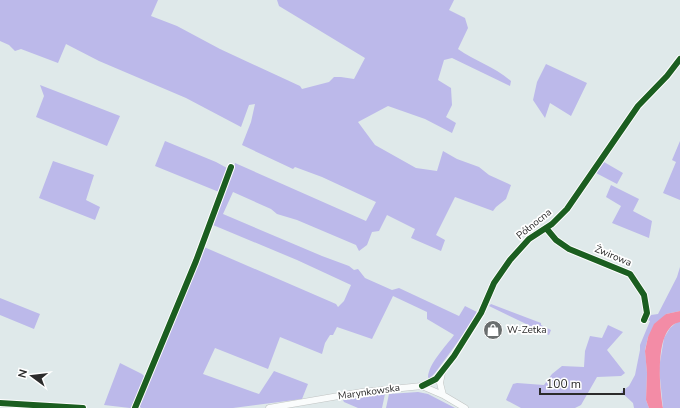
<svg xmlns="http://www.w3.org/2000/svg" width="680" height="408" font-family="'Nunito Sans',sans-serif">
<style>
.green{fill:#bcb9ea}
.water{fill:#f38ca6}
.lines{fill:none;stroke-linecap:round;stroke-linejoin:round}
.minor-casing{stroke:#c1c4c3;stroke-width:7}
.minor{stroke:#fafcfc;stroke-width:6}
.cycleway-casing{stroke:#fff;stroke-width:8}
.cycleway{stroke:#1b5e20;stroke-width:6}
.labels{text-anchor:middle;dominant-baseline:central;stroke-width:3.5;stroke-linejoin:round;paint-order:stroke}
.street-label{font-size:10px;fill:#2b2b2b;stroke:#fff}
.poi-label{font-size:10px;fill:#2b2b2b;stroke:#fff;text-anchor:start}
</style>
<rect width="100%" height="100%" fill="#dfe9ea"/>
<path class="green" d="M0,0H158L151,16L177,26L220,49L300,86L302,89L329,82L334,77H341L354,79L365,58L279,6L277,0H454L449,10L465,18L468,28L458,49C475,61 495,67 511,81L510,86L452,58L444,60L438,80L451,88L452,105L446,117L456,123L452,133L425,119L388,106L358,122L375,145L416,168L437,171L443,151L457,159L479,167L489,175L511,185L506,199L496,207L493,211L455,197L436,235L445,240L441,251L411,238L415,229L387,215L379,231L372,232L367,245L359,251L356,245L297,220L277,214L271,209L233,192L223,214L322,256L349,266L354,270L358,269L365,278L392,290L399,288L459,316L465,306L477,312L471,324L435,373L429,379L428,377C429,363 446,346 454,335L427,319V312L393,296L372,339L337,327L333,335H330L325,343L322,354L280,337L268,369L215,348L203,374L259,394L274,371L308,384L302,399L233,408H141L139,406L204,247L336,304L338,307L344,301L351,285L297,260L213,225L235,163L366,221L376,202L322,177L295,167L293,169L242,145L251,122L255,104L249,105L241,127L186,98L99,61L66,44L58,63L21,49L15,51L9,45L0,41Z
M546,64L587,83L571,116L550,103L545,118L533,100L537,82Z
M40,85L120,116L107,146L36,117L44,96Z
M165,141L216,162L227,168L219,192L155,166Z
M680,141V200L663,193L676,162L672,160Z
M53,161L94,175L86,200L100,207L95,220L39,198Z
M604,162L623,173L617,184L596,173Z
M611,185L639,199L633,211L652,221L649,238L612,223L621,206L606,197Z
M680,267V311L666,314L648,337L645,350L647,373L646,400L649,408H634L633,403L621,392L629,386L635,375L640,350V345L650,321L648,320L651,315L658,314L677,277Z
M0,298L40,314L34,329L0,315Z
M491,304L541,323V325L551,330L549,335L489,306Z
M677,322H680V408H663L659,368L664,338L670,328Z
M608,325L623,332L607,350L625,373L621,376L597,377L581,405L575,408H521L506,400L513,384L517,383L544,385L552,374L562,366L584,367L585,351L590,336L602,338Z
M120,363L142,374L145,377L132,407L130,408L104,405Z
M418,392L428,394L455,408H386L389,394Z
M385,394L382,408H358L344,402L343,400Z"/>
<path class="water" d="M680,311V322C653,327 660,389 663,408H649L646,400L647,373L645,351L648,337L654,324L666,314Z"/>
<g class="lines">
<defs>
<path id="minor" d="M546,228L556,240L569,249L630,274L644,295L647,313L644,320
M442,373L440,383L443,395
M422,386L436,379L454,356L481,313L494,283L510,260L529,239L552,224L567,209L638,106L667,76L680,59
M0,403L83,408
M135,408L196,261L231,167
M269,408L362,392L422,386L443,395L465,408"/>
</defs>
<use href="#minor" class="minor-casing"/>
<use href="#minor" class="minor"/>
<defs>
<path id="cycleway" d="M546,228L556,240L569,249L630,274L644,295L647,313L644,320
M422,386L436,379L454,356L481,313L494,283L510,260L529,239L552,224L567,209L638,106L667,76L680,59
M0,403L83,408
M135,408L196,261L231,167"/>
</defs>
<use href="#cycleway" class="cycleway-casing"/>
<use href="#cycleway" class="cycleway"/>
</g>
<defs>
<symbol id="shop-disc" viewBox="-11 -11 22 22"><circle r="9.5" fill="#6a6e6e" stroke="#fff"/><path d="M-5-2.5h2.3a2.7 3.5 0 0 1 5.4 0H5L5.5 6h-11ZM-1.5-2.5h3a1.5 2.3 0 0 0-3 0Z" fill="#fff"/></symbol>
</defs>
<g fill-rule="evenodd">
<use href="#shop-disc" x="482" y="319" width="22" height="22"/>
</g>
<g class="labels">
<g class="street-label">
<text transform="translate(534 224) rotate(-39)">Północna</text>
<text transform="translate(613 256) rotate(23)">Żwirowa</text>
<text transform="translate(369 392) rotate(-8)">Marynkowska</text>
</g>
<g class="poi-label">
<text x="507" y="330">W-Zetka</text>
</g>
</g>
<g transform="translate(32 376) rotate(285)" stroke="#ffffff" stroke-width="3" paint-order="stroke">
<path d="M0-3L7 15L0 10L-7 15Z" fill="#2b2b2b"/>
<text y="-6" font-size="11" font-weight="bold" text-anchor="middle" fill="#2b2b2b">N</text>
</g>
<path d="M540 388v6h84v-6" fill="none" stroke="#2b2b2b" stroke-width="2"/>
<text x="546" y="388" font-size="12" fill="#2b2b2b" stroke="#ffffff" stroke-width="3" paint-order="stroke">100 m</text>
</svg>
